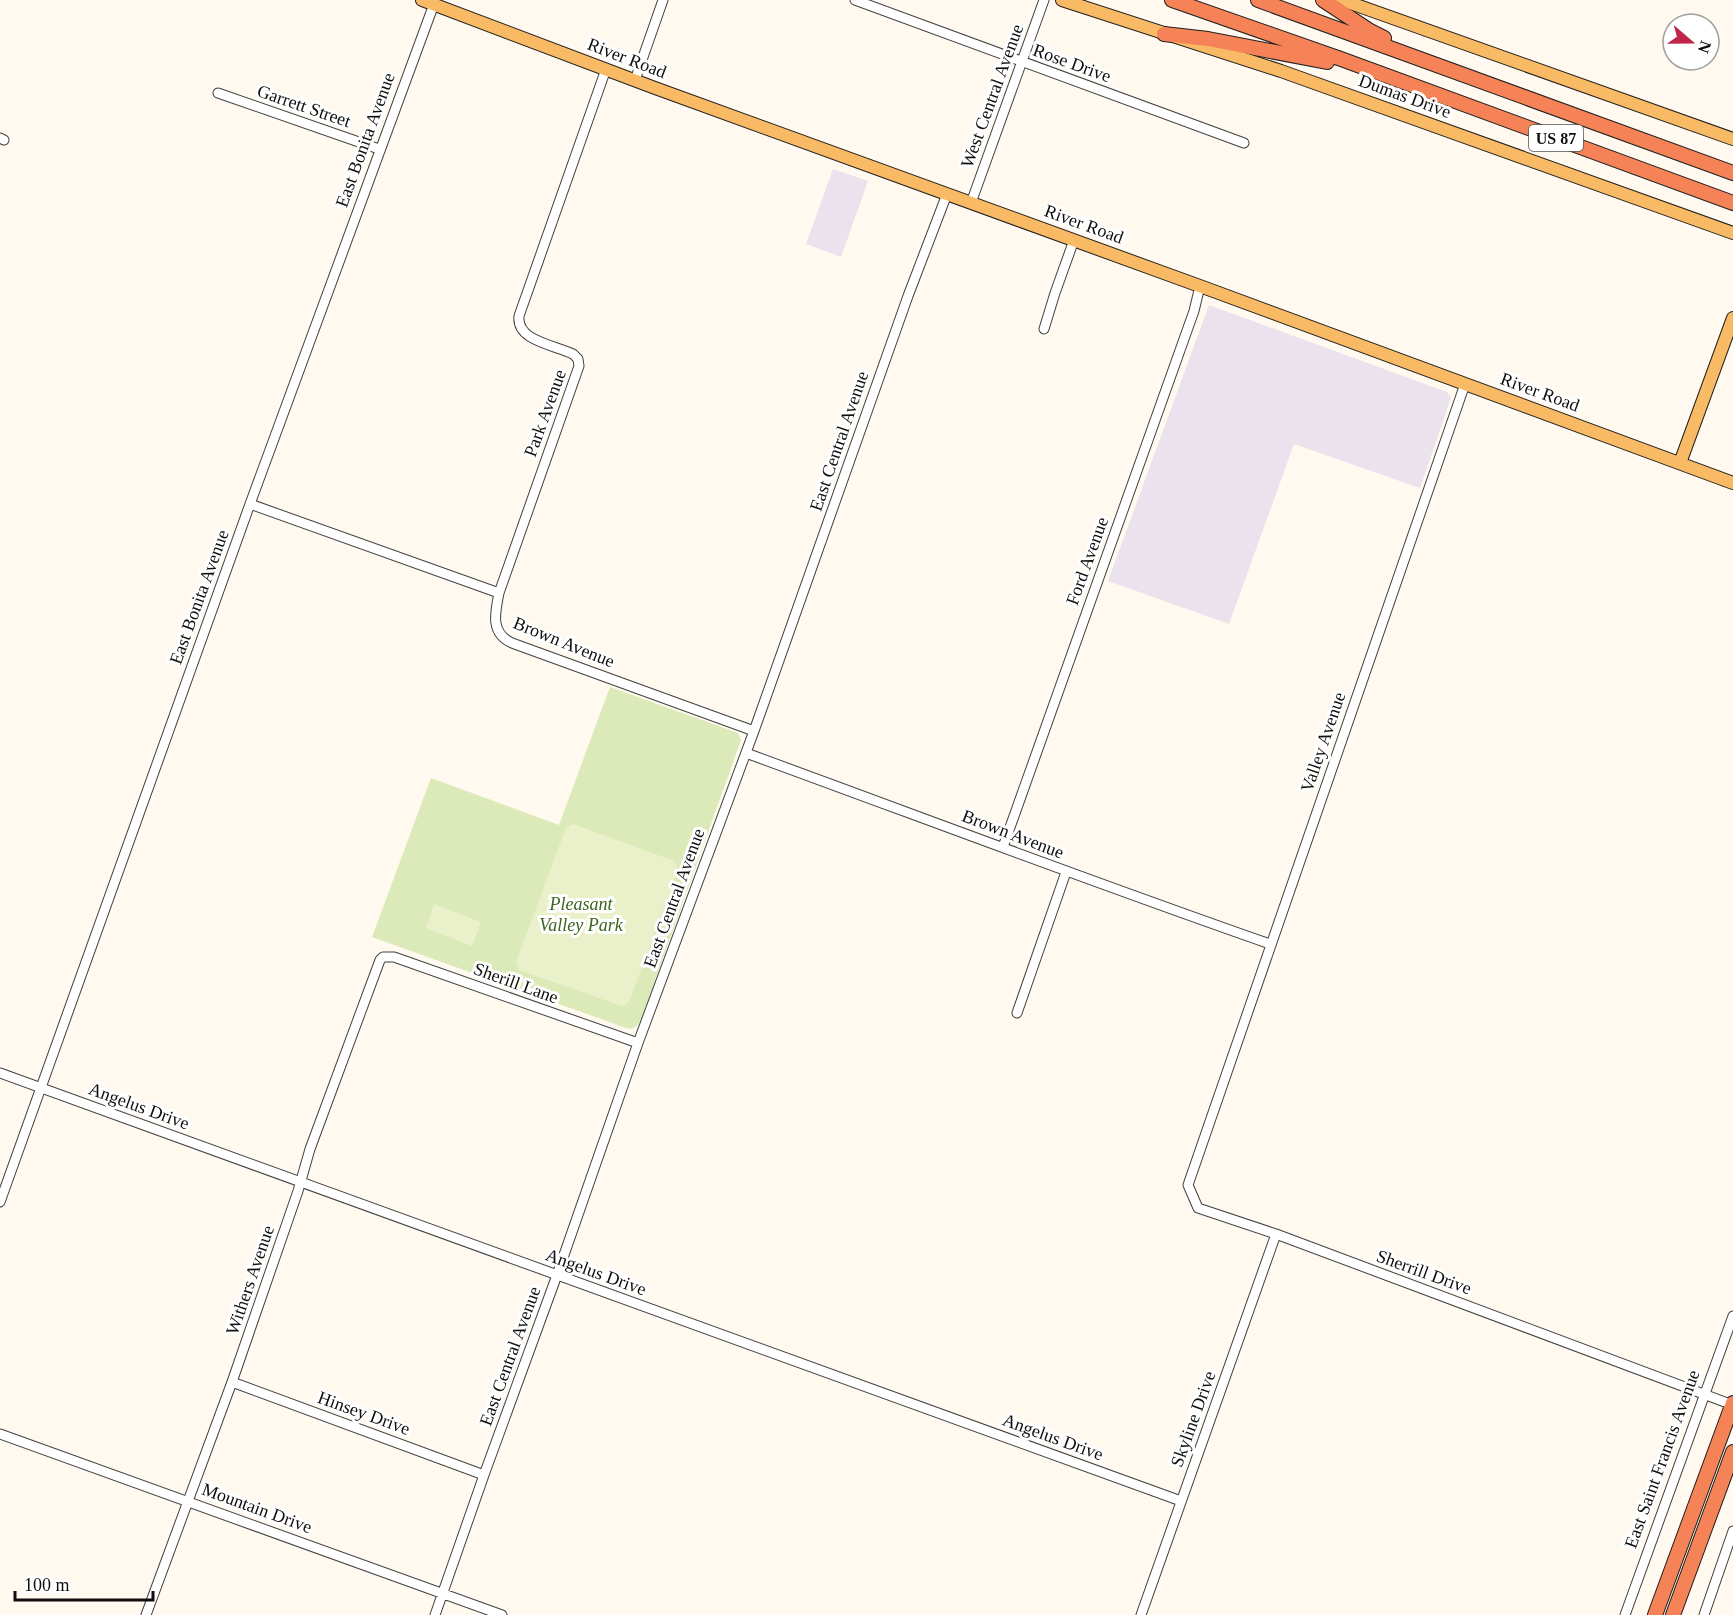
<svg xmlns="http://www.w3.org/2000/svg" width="1733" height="1615" font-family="'Times New Roman',serif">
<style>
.industrial{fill:#eae2ed}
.green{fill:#dbeab8}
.pitch{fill:#eaf1ca}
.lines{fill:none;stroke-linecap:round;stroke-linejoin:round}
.minor-casing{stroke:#414141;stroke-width:11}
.major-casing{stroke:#1f1f1f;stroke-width:14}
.highway-casing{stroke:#1f1f1f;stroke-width:16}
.minor{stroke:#fff;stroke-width:9}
.major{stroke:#f9ba65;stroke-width:12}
.highway{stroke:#f58357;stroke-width:14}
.labels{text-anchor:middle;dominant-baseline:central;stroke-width:6;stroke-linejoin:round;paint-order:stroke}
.shield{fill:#fff;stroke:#565656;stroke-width:1.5}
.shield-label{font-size:16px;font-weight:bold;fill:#0e0e0e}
.street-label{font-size:18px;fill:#0e0e0e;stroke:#fff}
.park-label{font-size:18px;font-style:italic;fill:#3a661d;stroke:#fff}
</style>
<rect width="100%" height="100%" fill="#fff9ef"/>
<path class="industrial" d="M833,169L868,181L841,257L806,244Z
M1209,305L1447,392L1451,398L1420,488L1294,444L1229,624L1108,581Z"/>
<path class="green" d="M610,687L738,733L741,740L641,1020C636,1027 634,1030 626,1028L372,937L431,778L559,825Z"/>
<path class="pitch" d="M573,824L674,861L678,869L629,1002L622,1006L519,970L516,962L566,828Z
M434,904L481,922L472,946L426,928Z"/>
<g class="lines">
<defs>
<path id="minor" d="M855,0L1244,143
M606,69L519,316C516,341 555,345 573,354L578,359L579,366L499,593C495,613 490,633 512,643L754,731
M635,80L663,0
M218,93L379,149
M0,138L4,140
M971,203L1044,0
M1044,329L1055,293L1074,240
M1465,384L1188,1185L1198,1208L1276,1234L1733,1405
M250,504L499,593
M746,753C921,817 1095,883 1270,944
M1003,847L1194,311L1200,286
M1017,1013L1066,872
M0,1073L1181,1501
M0,1202L250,504L434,4
M232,1382L484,1475
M0,1434L502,1615
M146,1615L232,1382L298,1191L310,1149L380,960L383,957H394L638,1043
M435,1615L484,1475L557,1275L638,1043L754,731L908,296L947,194
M1141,1615L1276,1234
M1625,1615L1733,1316
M1704,1615L1733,1531"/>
<path id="major" d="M422,0L655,88L1208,289L1733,483
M1062,0L1281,71L1733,233
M1342,0L1733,139
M1680,463L1733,318"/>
<path id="highway" d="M1172,0L1341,59L1733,203
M1258,0L1733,173
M1323,0L1370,31L1384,38
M1164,34L1208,39L1327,62
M1655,1615L1733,1403
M1673,1615L1733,1452"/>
</defs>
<use href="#minor" class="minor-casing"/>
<use href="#major" class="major-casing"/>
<use href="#highway" class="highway-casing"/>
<use href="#minor" class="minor"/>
<use href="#major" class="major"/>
<use href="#highway" class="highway"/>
</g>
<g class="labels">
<rect class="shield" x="1529" y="125" width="54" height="26" rx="4.5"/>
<g class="shield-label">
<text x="1556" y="138">US 87</text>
</g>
<g class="street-label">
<text transform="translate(627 58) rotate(21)">River Road</text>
<text transform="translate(1072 63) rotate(20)">Rose Drive</text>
<text transform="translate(992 96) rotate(-70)">West Central Avenue</text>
<text transform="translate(1405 96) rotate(20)">Dumas Drive</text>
<text transform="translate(304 106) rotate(19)">Garrett Street</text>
<text transform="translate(365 140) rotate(-70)">East Bonita Avenue</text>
<text transform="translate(1084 224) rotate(20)">River Road</text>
<text transform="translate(1540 392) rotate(20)">River Road</text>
<text transform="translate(545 413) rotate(-70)">Park Avenue</text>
<text transform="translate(839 441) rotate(-71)">East Central Avenue</text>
<text transform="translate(1087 561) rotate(-70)">Ford Avenue</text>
<text transform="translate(199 597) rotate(-70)">East Bonita Avenue</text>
<text transform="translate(564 642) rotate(22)">Brown Avenue</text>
<text transform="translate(1323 742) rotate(-71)">Valley Avenue</text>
<text transform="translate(1013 834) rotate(21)">Brown Avenue</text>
<text transform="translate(674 898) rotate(-70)">East Central Avenue</text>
<text transform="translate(516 983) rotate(20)">Sherill Lane</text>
<text transform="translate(139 1106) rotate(20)">Angelus Drive</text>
<text transform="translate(596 1272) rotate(20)">Angelus Drive</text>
<text transform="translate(1424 1272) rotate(20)">Sherrill Drive</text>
<text transform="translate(250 1280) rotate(-71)">Withers Avenue</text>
<text transform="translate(510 1356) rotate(-70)">East Central Avenue</text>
<text transform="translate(364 1413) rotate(20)">Hinsey Drive</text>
<text transform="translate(1193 1419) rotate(-70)">Skyline Drive</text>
<text transform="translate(1053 1437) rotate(20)">Angelus Drive</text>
<text transform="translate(1662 1459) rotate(-70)">East Saint Francis Avenue</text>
<text transform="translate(257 1508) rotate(20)">Mountain Drive</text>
</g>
<g class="park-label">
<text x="581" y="904">Pleasant<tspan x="581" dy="21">Valley Park</tspan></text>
</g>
</g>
<g transform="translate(1691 42) rotate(110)"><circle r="28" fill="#ffffff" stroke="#9f9f9f" stroke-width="1.5"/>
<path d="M0-4.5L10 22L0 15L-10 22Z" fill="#bf2548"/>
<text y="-9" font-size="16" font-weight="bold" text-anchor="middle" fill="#0e0e0e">N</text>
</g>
<path d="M15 1591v9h138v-9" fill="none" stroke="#0e0e0e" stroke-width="3"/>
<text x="24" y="1591" font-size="18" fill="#0e0e0e" stroke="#ffffff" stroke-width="4.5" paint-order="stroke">100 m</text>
</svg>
